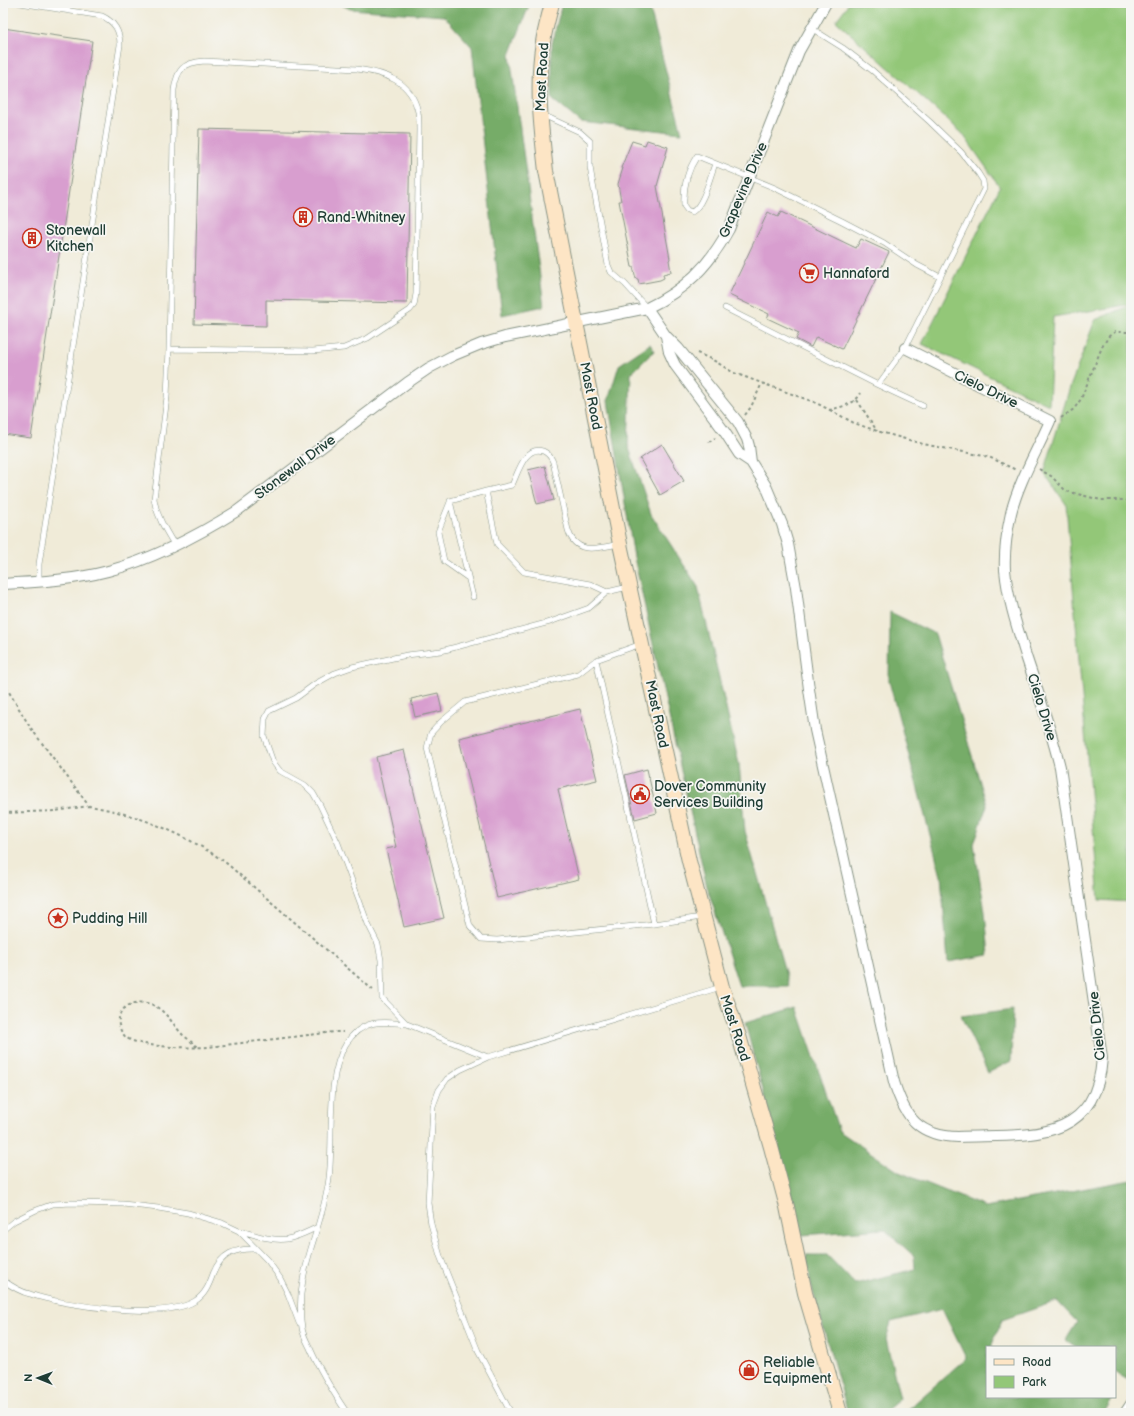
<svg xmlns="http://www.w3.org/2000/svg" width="1134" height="1416" font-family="'Balsamiq Sans',sans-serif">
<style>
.green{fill:#93c778;stroke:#598256}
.forest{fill:#76ac68;stroke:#4a744e}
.building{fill:#d89ecf}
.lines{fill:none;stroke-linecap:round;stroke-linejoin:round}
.lane-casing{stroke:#889486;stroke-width:6}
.street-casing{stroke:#889486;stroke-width:12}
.secondary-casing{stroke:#889486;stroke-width:16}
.path{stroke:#889486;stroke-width:2;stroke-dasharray:3 3;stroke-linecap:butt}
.lane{stroke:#fff;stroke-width:5}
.street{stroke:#fff;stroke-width:10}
.secondary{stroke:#fde5c5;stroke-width:14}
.labels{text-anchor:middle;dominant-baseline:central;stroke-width:3.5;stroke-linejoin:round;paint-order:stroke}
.street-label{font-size:14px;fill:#1f3d34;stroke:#f6f6f2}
.poi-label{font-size:14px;fill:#1f3d34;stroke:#f6f6f2;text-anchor:start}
</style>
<rect width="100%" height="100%" fill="#f6f6f2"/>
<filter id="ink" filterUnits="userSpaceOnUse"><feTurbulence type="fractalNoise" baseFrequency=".025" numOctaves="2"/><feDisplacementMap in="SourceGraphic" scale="8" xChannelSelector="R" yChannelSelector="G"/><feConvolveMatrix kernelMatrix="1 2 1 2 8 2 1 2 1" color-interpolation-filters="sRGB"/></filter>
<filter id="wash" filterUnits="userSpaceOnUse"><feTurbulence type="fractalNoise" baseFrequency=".012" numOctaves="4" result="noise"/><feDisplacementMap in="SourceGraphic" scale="16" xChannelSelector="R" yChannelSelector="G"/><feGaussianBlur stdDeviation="0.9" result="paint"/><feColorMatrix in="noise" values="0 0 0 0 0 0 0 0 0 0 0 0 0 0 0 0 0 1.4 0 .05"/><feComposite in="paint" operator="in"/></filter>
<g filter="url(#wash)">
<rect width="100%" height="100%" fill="#f0ebd8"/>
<path class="green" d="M849,3H1131V304L1053,317L1049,405L922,344L1000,187L962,133L836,21Z
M1131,305V902L1099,900L1066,504L1044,473L1069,390L1095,320Z"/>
<path class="forest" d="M338,3H530L510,55L544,306L502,315L472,47L444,16L350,9Z
M562,3H653L650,9L682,133L580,122L552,99V44Z
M650,344L654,351L631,374L628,445L651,514L698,587L739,764L745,831L789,986H739L707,887L658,667L634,557L608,401L619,365Z
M890,612L935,634L987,805L974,844L985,912L989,955L948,962L941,876L889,681Z
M797,1007L839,1131L899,1172L985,1207L1131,1180V1369L1126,1379L1115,1372V1347H1076L1066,1340L1077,1322L1057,1301L1002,1320L991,1347H987V1397H1113L1104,1413H904L966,1358L942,1309L891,1322L886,1339L900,1399L883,1413H848L811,1285L806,1255H827L855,1284L915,1269L914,1256L884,1229L802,1235L745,1023Z
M1013,1009L1011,1061L988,1073L961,1016Z"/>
<g id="blocks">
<path class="building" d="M3,28L92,41L31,438L3,434Z
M199,129L410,134L407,303L266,300V326L194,324Z
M647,140L668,147L657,186L670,259L669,260L671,272L663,274L664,278L660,280L639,284L638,279H636L633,267H632L619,201H621L618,184L623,168H621L632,141L645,145Z
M768,212L778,217L781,212L856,248L861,239L889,252L842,349L816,337L811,347L796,339L799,333L767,318L769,314L729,295Z
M662,444L684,481L660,495L640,459Z
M545,466L554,500L537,504L528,470Z
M438,693L442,711L415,717L411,699Z
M580,709L597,780L558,789L579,879L497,898L459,738Z
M404,750L444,918L404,927L386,849L396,847L376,757Z
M647,769L657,813L635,819L625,775Z"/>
</g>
</g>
<g filter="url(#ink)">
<use href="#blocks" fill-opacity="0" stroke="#889486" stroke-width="1"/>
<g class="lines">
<defs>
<path id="lane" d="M20,3L102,16C115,22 120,31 120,45L39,564V582
M543,115L580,132L590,141V167L592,179L608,265L611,272L625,284L647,308
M715,164C710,176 704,205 692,212L687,210L684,206C683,188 687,171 697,156L775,188L842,221L884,243L917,265L940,277
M725,308L878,385L905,348L984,189L983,181L978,173L961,152L930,122L873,71L843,48L811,28
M169,349L313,351L344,348L368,338L410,310L414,305L416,294L419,130C419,124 419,118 418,112C411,80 385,73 357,69L204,61C183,63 177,69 174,90L169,349L167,397L154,499C157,517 166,531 175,546
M878,385L923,406
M450,502L438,532L444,561L468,578
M619,544C598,548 576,556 568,530L553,462C551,457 548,453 543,451C525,445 518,473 512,485L486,491L497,544L524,572L590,584L607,592L628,587
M473,597L450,501L486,491
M641,644L596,660L578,674L465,702L441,722L431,733L427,748L470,926L481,939L497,940L654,924L702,917
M596,660L654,924
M488,1057L407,1024L382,998L381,960L378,944L368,924L338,843L320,805L313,793L305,785L280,771L273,762L264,736L265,719L269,711L296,698L315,684L335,673L352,667L407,655L441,651L550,622L589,608L607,592
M3,1230L14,1221L34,1211L53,1204L72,1203L123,1204L158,1208L188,1213L222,1223L239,1231L268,1261L280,1278L288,1294L299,1323
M241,1231C255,1235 272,1241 287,1239C298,1237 307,1232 316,1228
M3,1280C11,1286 21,1292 30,1294C64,1306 164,1320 195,1301C205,1295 209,1285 213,1274C221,1253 236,1248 256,1249
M347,1413C333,1392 320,1371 310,1348C307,1342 303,1335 302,1328C293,1273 323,1230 329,1178C334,1140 325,1077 346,1044C362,1019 381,1021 407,1024
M511,1413L478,1351L440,1256L431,1224L428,1203L433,1106L439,1090L447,1079L460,1070L488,1057L721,987"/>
<path id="street" d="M647,308L666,336L678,348L738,422L747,439L749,446L751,462
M666,336L669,352L675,365L724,431L739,454L751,462L766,486L782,524L788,544L796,588L809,689L815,730L894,1082C905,1118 919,1136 958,1137C1025,1134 1096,1146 1102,1058L1060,767C1051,730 1039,695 1027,659C1018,630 1008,601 1005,570C1004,552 1007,531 1011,513C1019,481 1037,451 1050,421L905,348
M3,584C38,582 74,580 108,571C154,559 197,536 237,511L407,383L429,368L452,356L481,344L505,337L647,308C685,290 709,266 729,229L799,51L826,3
M1125,1413L1131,1404"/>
<path id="secondary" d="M552,3C549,16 545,29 543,42C536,85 541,128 546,171L620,544L689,861L722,987L739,1036L771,1147L787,1207L805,1293L840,1413"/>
</defs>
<use href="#lane" class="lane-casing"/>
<use href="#street" class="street-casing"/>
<use href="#secondary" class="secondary-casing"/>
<path class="path" d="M697,353L713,360L734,373L814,402L830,410C843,406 854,405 861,393
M857,400L877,431
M830,410L854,423L877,431L923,444L989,457L1016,470
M745,415L751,407L762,383
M1061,418L1074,409L1081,399L1102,347L1109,336L1115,332H1131
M709,442L715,438
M1039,469L1051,476L1066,491L1101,500H1131
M3,682L30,727L89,806C138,814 185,834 225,862L374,991
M3,813L55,811L89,806
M197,1047C193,1043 188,1039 183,1035C174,1026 166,1011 153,1005C137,998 116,1006 119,1025C120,1030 123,1035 127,1038C142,1048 189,1048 208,1047L334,1032H343"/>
<use href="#lane" class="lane"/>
<use href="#street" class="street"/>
<use href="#secondary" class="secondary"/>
</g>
</g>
<defs>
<symbol id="building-ring" viewBox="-11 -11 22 22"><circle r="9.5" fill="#f6f6f2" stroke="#c8321e" stroke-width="1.5"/><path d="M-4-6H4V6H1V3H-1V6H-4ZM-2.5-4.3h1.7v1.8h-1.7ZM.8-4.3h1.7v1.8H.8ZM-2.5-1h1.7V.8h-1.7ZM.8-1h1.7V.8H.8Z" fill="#c8321e"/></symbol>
<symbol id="supermarket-ring" viewBox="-11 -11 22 22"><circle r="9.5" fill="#f6f6f2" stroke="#c8321e" stroke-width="1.5"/><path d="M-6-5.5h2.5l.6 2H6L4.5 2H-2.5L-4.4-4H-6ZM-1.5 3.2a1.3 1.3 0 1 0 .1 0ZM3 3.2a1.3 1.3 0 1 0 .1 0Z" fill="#c8321e"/></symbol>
<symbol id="civic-ring" viewBox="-11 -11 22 22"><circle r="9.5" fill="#f6f6f2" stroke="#c8321e" stroke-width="1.5"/><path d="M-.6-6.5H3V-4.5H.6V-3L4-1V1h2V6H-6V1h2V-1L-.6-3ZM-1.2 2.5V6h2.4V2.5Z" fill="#c8321e"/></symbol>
<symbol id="sight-ring" viewBox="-11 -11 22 22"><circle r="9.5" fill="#f6f6f2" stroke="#c8321e" stroke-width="1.5"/><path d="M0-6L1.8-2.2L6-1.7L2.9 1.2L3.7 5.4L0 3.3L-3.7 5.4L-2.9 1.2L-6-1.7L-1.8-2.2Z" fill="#c8321e"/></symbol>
<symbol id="shop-ring" viewBox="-11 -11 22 22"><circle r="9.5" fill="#f6f6f2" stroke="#c8321e" stroke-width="1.5"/><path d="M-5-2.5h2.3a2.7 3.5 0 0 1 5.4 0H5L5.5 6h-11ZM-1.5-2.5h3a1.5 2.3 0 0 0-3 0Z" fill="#c8321e"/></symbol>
</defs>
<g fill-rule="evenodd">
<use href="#building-ring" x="292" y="206" width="22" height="22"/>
<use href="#building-ring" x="21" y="227" width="22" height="22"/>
<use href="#supermarket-ring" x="798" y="262" width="22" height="22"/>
<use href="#civic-ring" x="629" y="783" width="22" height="22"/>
<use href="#sight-ring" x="47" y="907" width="22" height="22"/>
<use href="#shop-ring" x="738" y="1359" width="22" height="22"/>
</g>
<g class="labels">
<g class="street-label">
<text transform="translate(542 77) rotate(-87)">Mast Road</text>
<text transform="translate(743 190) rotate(-67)">Grapevine Drive</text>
<text transform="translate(986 389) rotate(26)">Cielo Drive</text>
<text transform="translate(591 396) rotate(79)">Mast Road</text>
<text transform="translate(295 467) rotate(-37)">Stonewall Drive</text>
<text transform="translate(1042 707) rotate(73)">Cielo Drive</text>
<text transform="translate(657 714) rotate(78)">Mast Road</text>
<text transform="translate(1097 1026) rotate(-96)">Cielo Drive</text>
<text transform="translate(735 1028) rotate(72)">Mast Road</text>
</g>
<g class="poi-label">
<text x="317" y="217">Rand-Whitney</text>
<text x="46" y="230">Stonewall<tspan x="46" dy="16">Kitchen</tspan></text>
<text x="823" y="273">Hannaford</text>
<text x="654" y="786">Dover Community<tspan x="654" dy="16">Services Building</tspan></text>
<text x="72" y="918">Pudding Hill</text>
<text x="763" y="1362">Reliable<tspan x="763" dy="16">Equipment</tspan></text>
</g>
</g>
<rect width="1134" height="1416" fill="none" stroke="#f6f6f2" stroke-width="16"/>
<rect x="986" y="1346" width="130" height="52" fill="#f6f6f2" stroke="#a0aca6"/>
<rect x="994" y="1359" width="20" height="6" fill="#fde5c5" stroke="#a0aca6"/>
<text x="1022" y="1366" font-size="12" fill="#1f3d34">Road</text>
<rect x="994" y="1376" width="20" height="12" fill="#93c778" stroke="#a0aca6"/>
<text x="1022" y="1386" font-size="12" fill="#1f3d34">Park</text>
<g transform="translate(38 1378) rotate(271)" stroke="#f6f6f2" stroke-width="3" paint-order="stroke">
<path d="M0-3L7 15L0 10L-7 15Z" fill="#1f3d34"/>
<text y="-6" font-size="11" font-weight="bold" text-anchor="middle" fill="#1f3d34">N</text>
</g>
</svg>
